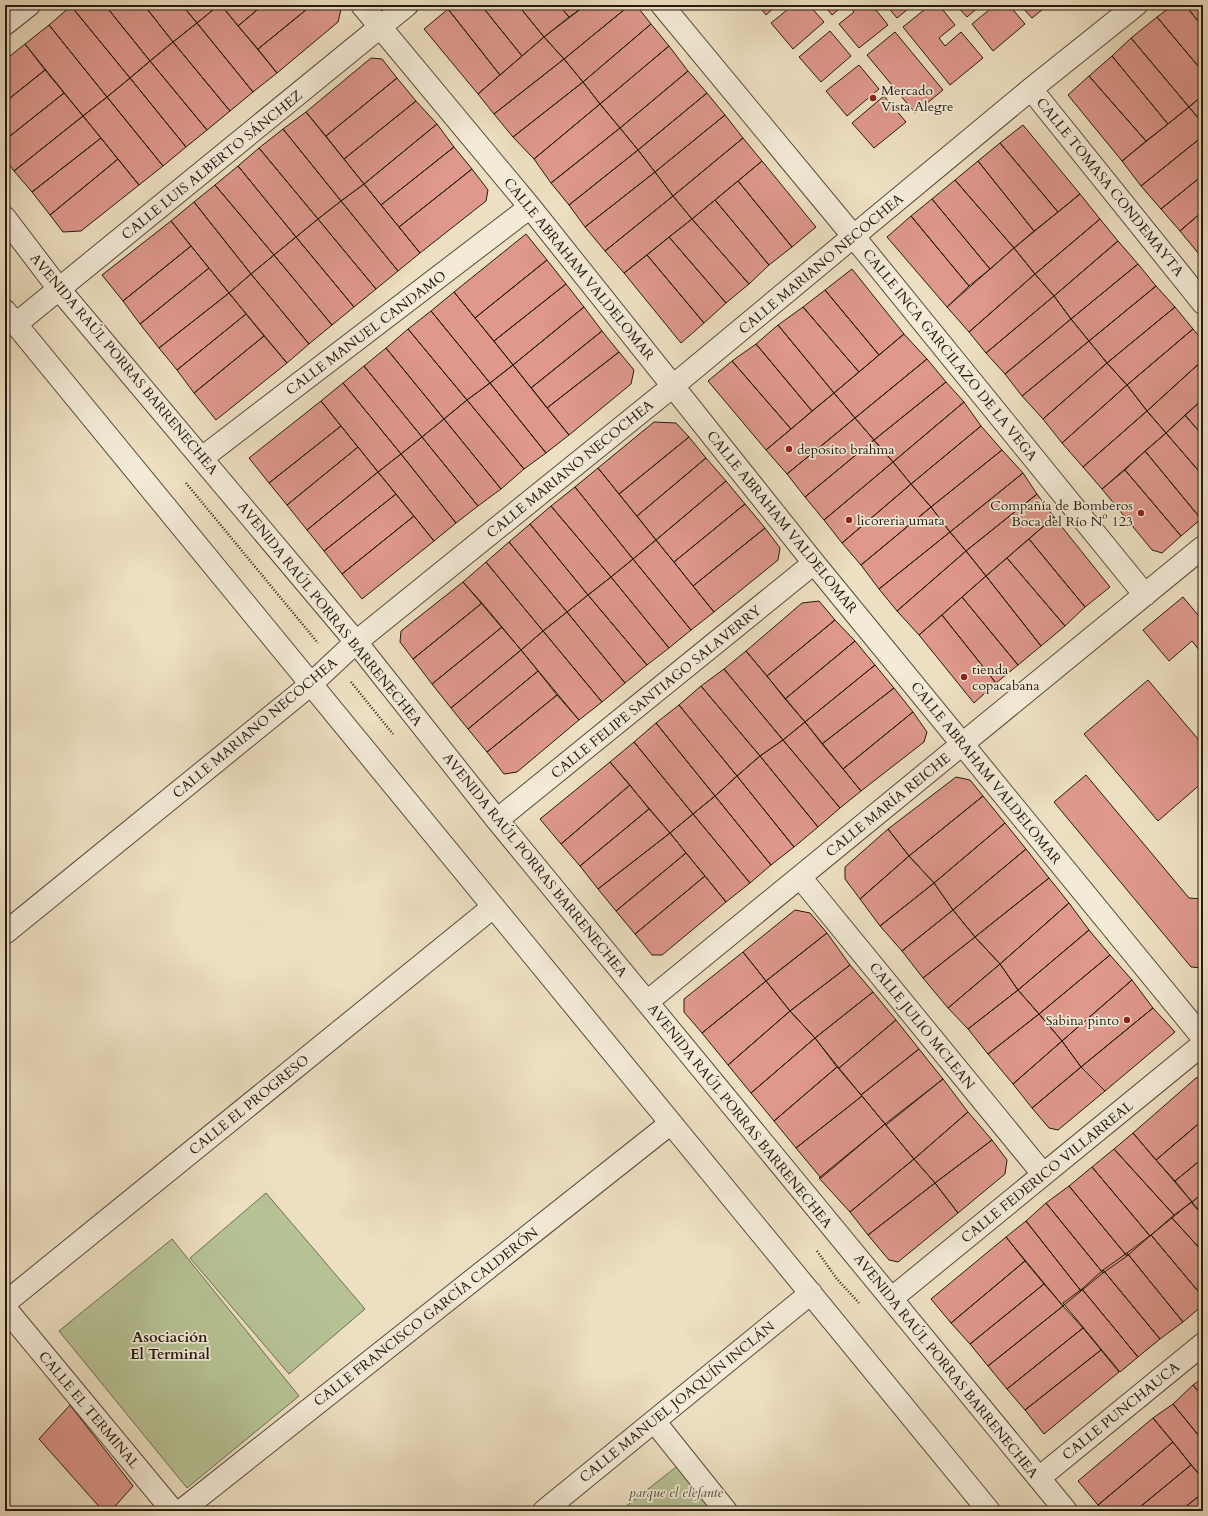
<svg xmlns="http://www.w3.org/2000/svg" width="1208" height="1516" font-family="Cardo,serif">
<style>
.green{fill:#b6c294;stroke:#6d6e52}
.building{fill:#de988c;stroke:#241a10}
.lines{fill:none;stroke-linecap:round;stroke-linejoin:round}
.minor-casing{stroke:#564b3c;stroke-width:24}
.path{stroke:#241a10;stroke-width:2.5;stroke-dasharray:1 2;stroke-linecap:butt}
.minor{stroke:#f3ead7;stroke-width:22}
.poi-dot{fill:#8f2418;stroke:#f3ead7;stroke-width:1.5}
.labels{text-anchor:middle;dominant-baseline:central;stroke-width:3.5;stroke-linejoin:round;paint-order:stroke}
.poi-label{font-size:14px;fill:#241a10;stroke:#f3ead7;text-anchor:start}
.street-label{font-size:14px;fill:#241a10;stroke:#f3ead7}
.park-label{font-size:14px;font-style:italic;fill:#504c38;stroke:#f3ead7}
.neighbourhood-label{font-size:15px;font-weight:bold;fill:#241a10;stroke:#f3ead7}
</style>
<rect width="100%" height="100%" fill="#eddfc1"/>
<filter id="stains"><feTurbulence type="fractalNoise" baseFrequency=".005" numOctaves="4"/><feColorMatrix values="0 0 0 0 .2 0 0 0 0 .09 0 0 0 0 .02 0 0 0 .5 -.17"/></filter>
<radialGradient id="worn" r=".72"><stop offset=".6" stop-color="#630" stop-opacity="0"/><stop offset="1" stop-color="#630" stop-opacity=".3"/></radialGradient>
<path class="green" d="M266,1193L365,1309L289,1374L190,1258Z
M172,1239L299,1396L187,1488L59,1331Z
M680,1464L717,1511H620Z"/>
<path class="building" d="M72,5H105L150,61L130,78L71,6Z
M105,5H144L173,42L150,61Z
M144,5H182L197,23L173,42Z
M182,5H219L197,23Z
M219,5H221L277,73L253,92L197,23Z
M221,5H263L238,26Z
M263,5H312L258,49L238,26Z
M312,5H337L341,9L338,22L277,73L258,49Z
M452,5H481L522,56L500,75L448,9Z
M481,5H518L544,37L522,56Z
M518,5H559L569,17L544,37Z
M559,5H586L569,17Z
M586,5H630L564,59L544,37Z
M630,5H636L651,24L583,82L564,59Z
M758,5H777L766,15Z
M793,5H809L824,22L793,49L771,23Z
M824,5H844L832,15Z
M849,5H872L888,25L859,48L839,24L854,12Z
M886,5H913L897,18Z
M930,5H939L955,25L939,38L945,46L961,32L983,58L950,85L903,27Z
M956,5H981L967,17Z
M995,5H1009L1025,24L993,51L972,24Z
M1020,5H1048L1032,18Z
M1173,5H1185L1203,27V72L1157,17Z
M1185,5H1203V27Z
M71,6L130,78L107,97L49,25Z
M448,9L500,75L478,94L424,29Z
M1157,17L1203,72V95L1189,107L1131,38Z
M197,23L253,92L230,111L173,42Z
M651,24L669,46L600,104L583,82Z
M49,25L107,97L83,116L25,44Z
M830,31L851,56L821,82L799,57Z
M895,32L943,90L915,113L867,55Z
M544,37L564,59L494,114L478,94Z
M1131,38L1189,107L1168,124L1112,56Z
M173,42L230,111L207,130L150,61Z
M25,44L45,70L5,102V60Z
M669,46L688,71L620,128L600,104Z
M1112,56L1168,124L1146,141L1089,76Z
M371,58L382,59L397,78L326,136L306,112Z
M564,59L583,82L513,137L494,114Z
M150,61L207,130L186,147L130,78Z
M859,65L879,89L847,116L826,91Z
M45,70L64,93L5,140V102Z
M688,71L707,93L638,150L620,128Z
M1089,76L1146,141L1122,161L1068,95Z
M130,78L186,147L163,166L107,97Z
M397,78L416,101L344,159L326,136Z
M583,82L600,104L534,159L513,137Z
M64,93L83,116L14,171L5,159V140Z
M707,93L725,115L655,172L638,150Z
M1203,95V124L1189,107Z
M884,96L906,122L874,148L852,123Z
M107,97L163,166L139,185L83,116Z
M416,101L437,124L364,184L344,159Z
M600,104L620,128L551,183L534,159Z
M1189,107L1203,124V136L1141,186L1122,161Z
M306,112L364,184L341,201L283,129Z
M725,115L743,138L673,196L655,172Z
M83,116L101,138L32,192L14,171Z
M437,124L454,147L381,205L364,184Z
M1023,125L1080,194L1058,212L1000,143Z
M620,128L638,150L569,205L551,183Z
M283,129L341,201L318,219L259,148Z
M1203,136V175L1161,209L1141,186Z
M101,138L118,159L50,215L32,192Z
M743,138L762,161L692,219L673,196Z
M1000,143L1058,212L1034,231L978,161Z
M454,147L472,169L399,227L381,205Z
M259,148L318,219L296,237L238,166Z
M638,150L655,172L585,227L569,205Z
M118,159L139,185L81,231L63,232L50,215Z
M762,161L816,227L792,247L738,181Z
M978,161L1034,231L1014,248L955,180Z
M238,166L296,237L274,255L215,185Z
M472,169L488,190L486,201L420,253L399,227Z
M655,172L673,196L605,251L585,227Z
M1203,175V211L1180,231L1161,209Z
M955,180L1014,248L990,269L932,199Z
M738,181L792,247L769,265L715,200Z
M364,184L420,253L398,271L341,201Z
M215,185L274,255L251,274L194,202Z
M1080,194L1100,219L1035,274L1014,248Z
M673,196L692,219L624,273L605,251Z
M932,199L990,269L969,286L911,216Z
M715,200L769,265L749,284L692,219Z
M341,201L398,271L376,289L318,219Z
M194,202L251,274L229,293L171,221Z
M1203,211V249L1198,253L1180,231Z
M911,216L969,286L947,307L887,237Z
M318,219L376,289L354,307L296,237Z
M692,219L749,284L726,303L669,237Z
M1100,219L1118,241L1054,296L1035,274Z
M171,221L191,246L123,301L102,275Z
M526,234L547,260L475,318L454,292Z
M296,237L354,307L332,325L274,255Z
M669,237L726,303L704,323L647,255Z
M1118,241L1138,264L1071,319L1054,296Z
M191,246L209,268L140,324L123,301Z
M1014,248L1035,274L969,332L947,307Z
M274,255L332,325L309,344L251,274Z
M647,255L704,323L681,343L624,273Z
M547,260L566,284L494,341L475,318Z
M1138,264L1156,286L1089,341L1071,319Z
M209,268L229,293L159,348L140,324Z
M852,269L904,334L879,355L825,290Z
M251,274L309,344L287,363L229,293Z
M1035,274L1054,296L986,353L969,332Z
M566,284L584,307L513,365L494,341Z
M1156,286L1175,307L1107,363L1089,341Z
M825,290L879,355L859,372L803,307Z
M454,292L513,365L490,383L431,311Z
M229,293L246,314L177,370L159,348Z
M1054,296L1071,319L1005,374L986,353Z
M584,307L602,331L531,388L513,365Z
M803,307L859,372L834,393L778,325Z
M1175,307L1193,329L1127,385L1107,363Z
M431,311L490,383L467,400L408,329Z
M246,314L264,336L194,393L177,370Z
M1071,319L1089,341L1022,396L1005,374Z
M778,325L834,393L812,411L756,344Z
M408,329L467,400L444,419L386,348Z
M1193,329L1203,341V360L1147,411L1127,385Z
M602,331L619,352L547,408L531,388Z
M904,334L927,359L855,418L834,393Z
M264,336L287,363L216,420L194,393Z
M1089,341L1107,363L1043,419L1022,396Z
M756,344L812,411L791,429L732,361Z
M386,348L444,419L422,437L364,366Z
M619,352L634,370L631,384L569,435L547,408Z
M927,359L946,382L874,440L855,418Z
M1203,360V399L1166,433L1147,411Z
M732,361L791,429L766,450L708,381Z
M1107,363L1127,385L1062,443L1043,419Z
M513,365L569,435L546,453L490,383Z
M364,366L422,437L401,454L343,383Z
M946,382L964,402L893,462L874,440Z
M343,383L401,454L378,472L321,401Z
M490,383L546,453L524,469L467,400Z
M1127,385L1147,411L1083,467L1062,443Z
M834,393L855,418L787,474L766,450Z
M1203,399V436L1185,415Z
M467,400L524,469L501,489L444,419Z
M321,401L341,426L269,483L249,458Z
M964,402L981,426L911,484L893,462Z
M1147,411L1166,433L1102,489L1083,467Z
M1185,415L1203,436V476L1166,433Z
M855,418L874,440L805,497L787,474Z
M444,419L501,489L478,506L422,437Z
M654,422L676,423L689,437L619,494L598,468Z
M341,426L358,447L287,505L269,483Z
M981,426L1002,450L931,507L911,484Z
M1166,433L1203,476V517L1201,519L1145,451Z
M422,437L478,506L456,523L401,454Z
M689,437L706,458L637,516L619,494Z
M874,440L893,462L824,520L805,497Z
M358,447L378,472L307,530L287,505Z
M1002,450L1023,473L950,532L931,507Z
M1145,451L1201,519L1181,536L1125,470Z
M401,454L456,523L434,541L378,472Z
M706,458L726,481L656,540L637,516Z
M893,462L911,484L842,543L824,520Z
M598,468L656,540L633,559L575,487Z
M1125,470L1181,536L1162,553L1152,550L1102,489Z
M378,472L396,494L324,551L307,530Z
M1023,473L1037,494L966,551L950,532Z
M726,481L745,504L674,562L656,540Z
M911,484L931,507L861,565L842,543Z
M575,487L633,559L611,577L551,506Z
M396,494L414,516L342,574L324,551Z
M1037,494L1054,517L986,576L966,551Z
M745,504L765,528L693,586L674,562Z
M551,506L611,577L588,595L530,524Z
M931,507L950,532L879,589L861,565Z
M414,516L434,541L362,599L342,574Z
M1054,517L1110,587L1085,607L1029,539Z
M530,524L588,595L567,612L509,542Z
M765,528L780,548L778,560L714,612L693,586Z
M950,532L966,551L897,611L879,589Z
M1029,539L1085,607L1065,626L1007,558Z
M656,540L714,612L691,630L633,559Z
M509,542L567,612L543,631L486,562Z
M966,551L986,576L919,635L897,611Z
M1007,558L1065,626L1041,646L986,576Z
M633,559L691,630L669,648L611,577Z
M486,562L543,631L521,650L463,582Z
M986,576L1041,646L1018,665L962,597Z
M611,577L669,648L647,665L588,595Z
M463,582L482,603L413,659L400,642L401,631Z
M588,595L647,665L625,683L567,612Z
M962,597L1018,665L996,683L942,615Z
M1183,597L1203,621V655L1192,641L1169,661L1143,630Z
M819,601L835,620L767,676L746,651L802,603Z
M482,603L502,627L432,684L413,659Z
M567,612L625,683L602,702L543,631Z
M942,615L996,683L974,703L919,635Z
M835,620L855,641L785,699L767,676Z
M502,627L521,650L451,708L432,684Z
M543,631L602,702L579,720L521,650Z
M855,641L875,665L805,722L785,699Z
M521,650L538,671L468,729L451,708Z
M746,651L805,722L783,740L724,669Z
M875,665L894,688L822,744L805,722Z
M724,669L783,740L760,756L701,686Z
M538,671L557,695L487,752L468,729Z
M1148,680L1203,745V782L1158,821L1084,734Z
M701,686L760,756L737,776L679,705Z
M894,688L913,712L843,769L822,744Z
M557,695L579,720L517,772L504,774L487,752Z
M679,705L737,776L715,796L656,723Z
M913,712L927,732L924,742L861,791L843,769Z
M805,722L861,791L840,808L783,740Z
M656,723L715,796L693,814L634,742Z
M783,740L840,808L818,827L760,756Z
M634,742L693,814L670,833L610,762Z
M760,756L818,827L794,847L737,776Z
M610,762L630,785L561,844L540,819Z
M1086,775L1189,898L1203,899V968L1191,967L1054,802Z
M737,776L794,847L771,865L715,796Z
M956,777L970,780L983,796L909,856L888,829Z
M630,785L649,809L580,866L561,844Z
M715,796L771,865L750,883L693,814Z
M983,796L1005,823L934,883L909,856Z
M649,809L670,833L598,889L580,866Z
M693,814L750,883L726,902L670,833Z
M1005,823L1026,849L953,910L934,883Z
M888,829L909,856L860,899L845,879V867Z
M670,833L686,853L616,911L598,889Z
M1026,849L1049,878L975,937L953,910Z
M686,853L705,876L635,934L616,911Z
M909,856L934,883L880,926L860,899Z
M705,876L726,902L662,955H652L635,934Z
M1049,878L1069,903L1000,964L975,937Z
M934,883L953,910L902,951L880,926Z
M1069,903L1089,930L1018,990L1000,964Z
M795,910L810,913L827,933L766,981L743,952Z
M953,910L975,937L923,978L902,951Z
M1089,930L1110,955L1039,1014L1018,990Z
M827,933L850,965L790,1011L766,981Z
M975,937L1000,964L948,1008L923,978Z
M743,952L766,981L702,1033L684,1012V999Z
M1110,955L1132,980L1062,1041L1039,1014Z
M1000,964L1018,990L968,1029L948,1008Z
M850,965L873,992L815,1038L790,1011Z
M1132,980L1153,1008L1081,1067L1062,1041Z
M766,981L790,1011L728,1065L702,1033Z
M1018,990L1039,1014L988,1054L968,1029Z
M873,992L896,1020L839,1068L815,1038Z
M1153,1008L1175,1032L1105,1091L1081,1067Z
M790,1011L815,1038L751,1093L728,1065Z
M1039,1014L1062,1041L1013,1084L988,1054Z
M896,1020L919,1049L861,1095L839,1068Z
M815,1038L837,1067L774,1121L751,1093Z
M1062,1041L1081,1067L1032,1108L1013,1084Z
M919,1049L943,1079L886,1125L861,1095Z
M837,1067L862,1096L796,1148L774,1121Z
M1081,1067L1105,1091L1058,1130L1049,1128L1032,1108Z
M1203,1076V1120L1156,1160L1133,1133L1196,1078Z
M943,1079L968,1112L914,1159L885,1124Z
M862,1096L885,1124L821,1178L796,1148Z
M968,1112L992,1140L935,1183L914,1159Z
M1203,1120V1158L1175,1181L1156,1160Z
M885,1124L914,1159L850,1212L819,1178Z
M1133,1133L1192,1202L1174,1215L1114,1149Z
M992,1140L1007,1160L1005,1174L958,1213L935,1183Z
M1114,1149L1174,1215L1150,1236L1092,1167Z
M1203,1158V1193L1192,1202L1175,1181Z
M914,1159L935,1183L868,1235L850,1212Z
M1092,1167L1150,1236L1127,1256L1069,1186Z
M935,1183L958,1213L898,1262L889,1260L868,1235Z
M1069,1186L1127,1256L1103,1273L1046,1203Z
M1203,1193V1215L1192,1202Z
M1191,1202L1203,1216V1252L1172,1218Z
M1046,1203L1103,1273L1081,1291L1026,1221Z
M1172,1218L1203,1252V1297L1151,1235Z
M1026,1221L1081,1291L1063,1306L1006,1237Z
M1151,1235L1203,1297V1305L1183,1322L1127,1253Z
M1006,1237L1025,1261L951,1323L931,1299Z
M1127,1253L1183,1322L1160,1339L1103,1270Z
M1025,1261L1044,1284L970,1344L951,1323Z
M1103,1270L1160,1339L1138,1357L1082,1289Z
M1044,1284L1063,1306L988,1366L970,1344Z
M1082,1289L1138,1357L1120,1372L1063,1303Z
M1063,1306L1083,1328L1007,1389L988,1366Z
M1083,1328L1101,1350L1025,1410L1007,1389Z
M1101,1350L1119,1372L1044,1434L1025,1410Z
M1203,1378V1397L1193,1385Z
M1193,1385L1203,1397V1441L1173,1404Z
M1173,1404L1203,1441V1479L1153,1418Z
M70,1405L133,1486L111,1511H103L39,1439Z
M1153,1418L1173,1442L1098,1505L1078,1481Z
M1173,1442L1191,1465L1135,1511H1104L1098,1505Z
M1191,1465L1203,1479V1493L1180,1511H1135Z
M1203,1493V1511H1180Z"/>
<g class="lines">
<defs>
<path id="minor" d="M362,5L530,207L814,563L1203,1038
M662,5L854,237L1145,595
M5,24L29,5
M1031,89L1203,303
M5,218L59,289L356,642L497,820L1066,1511
M5,311L989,1511
M16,324L407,5
M202,458L530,207
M497,820L814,563
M800,877L1043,1174
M5,933L310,685L356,642L673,386L1031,89L1136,5
M647,1002L1203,547
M891,1299L1203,1044
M5,1303L493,907
M5,1308L173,1511
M654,1421L726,1511
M1039,1478L1203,1344
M181,1511L671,1123
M544,1511L811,1293"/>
</defs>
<use href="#minor" class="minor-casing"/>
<path class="path" d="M5,264L10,270
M186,483L318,643
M351,682L393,734
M817,1251L837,1279L859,1303"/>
<use href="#minor" class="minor"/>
</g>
<g class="poi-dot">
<circle cx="873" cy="98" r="4"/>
<circle cx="789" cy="449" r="4"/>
<circle cx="1141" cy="513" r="4"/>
<circle cx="849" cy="520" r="4"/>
<circle cx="964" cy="677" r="4"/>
<circle cx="1127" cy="1020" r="4"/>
</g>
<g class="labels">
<g class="poi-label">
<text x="881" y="90">Mercado<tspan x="881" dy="16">Vista Alegre</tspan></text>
<text x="797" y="449">deposito brahma</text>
<text x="1133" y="505" text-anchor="end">Compañía de Bomberos<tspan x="1133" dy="16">Boca del Río Nº 123</tspan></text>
<text x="857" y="520">licoreria umata</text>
<text x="972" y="669">tienda<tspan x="972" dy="16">copacabana</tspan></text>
<text x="1119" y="1020" text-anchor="end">Sabina pinto</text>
</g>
<g class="street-label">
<text transform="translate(212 165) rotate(-39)">CALLE LUIS ALBERTO SÁNCHEZ</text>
<text transform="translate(1110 187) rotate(51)">CALLE TOMASA CONDEMAYTA</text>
<text transform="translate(821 264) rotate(-40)">CALLE MARIANO NECOCHEA</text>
<text transform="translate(579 269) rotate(51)">CALLE ABRAHAM VALDELOMAR</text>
<text transform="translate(366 333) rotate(-37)">CALLE MANUEL CANDAMO</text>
<text transform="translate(950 355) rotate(51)">CALLE INCA GARCILAZO DE LA VEGA</text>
<text transform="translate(124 364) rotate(50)">AVENIDA RAÚL PORRAS BARRENECHEA</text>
<text transform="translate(570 469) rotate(-39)">CALLE MARIANO NECOCHEA</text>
<text transform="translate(782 522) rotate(51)">CALLE ABRAHAM VALDELOMAR</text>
<text transform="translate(330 614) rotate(51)">AVENIDA RAÚL PORRAS BARRENECHEA</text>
<text transform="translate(656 692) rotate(-39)">CALLE FELIPE SANTIAGO SALAVERRY</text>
<text transform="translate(255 728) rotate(-40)">CALLE MARIANO NECOCHEA</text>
<text transform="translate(986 773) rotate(51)">CALLE ABRAHAM VALDELOMAR</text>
<text transform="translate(888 805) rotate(-39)">CALLE MARÍA REICHE</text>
<text transform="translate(535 865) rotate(51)">AVENIDA RAÚL PORRAS BARRENECHEA</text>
<text transform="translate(922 1026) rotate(51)">CALLE JULIO MCLEAN</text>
<text transform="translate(249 1105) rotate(-39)">CALLE EL PROGRESO</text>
<text transform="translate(740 1116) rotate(51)">AVENIDA RAÚL PORRAS BARRENECHEA</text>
<text transform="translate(1047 1172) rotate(-39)">CALLE FEDERICO VILLARREAL</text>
<text transform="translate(426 1317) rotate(-38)">CALLE FRANCISCO GARCÍA CALDERÓN</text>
<text transform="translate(946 1366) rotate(51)">AVENIDA RAÚL PORRAS BARRENECHEA</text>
<text transform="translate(677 1402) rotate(-39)">CALLE MANUEL JOAQUÍN INCLÁN</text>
<text transform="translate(89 1410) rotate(50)">CALLE EL TERMINAL</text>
<text transform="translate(1121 1411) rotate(-39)">CALLE PUNCHAUCA</text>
</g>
<g class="park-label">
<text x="676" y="1492">parque el elefante</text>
</g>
<g class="neighbourhood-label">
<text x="170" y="1337">Asociación<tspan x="170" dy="17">El Terminal</tspan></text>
</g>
</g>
<rect width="1208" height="1516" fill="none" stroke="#eddfc1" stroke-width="20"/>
<rect x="6" y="6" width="1196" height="1504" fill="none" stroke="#241a10" stroke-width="2"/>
<rect x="10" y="10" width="1188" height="1496" fill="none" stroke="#241a10"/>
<rect width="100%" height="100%" filter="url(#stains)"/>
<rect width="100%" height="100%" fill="url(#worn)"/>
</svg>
